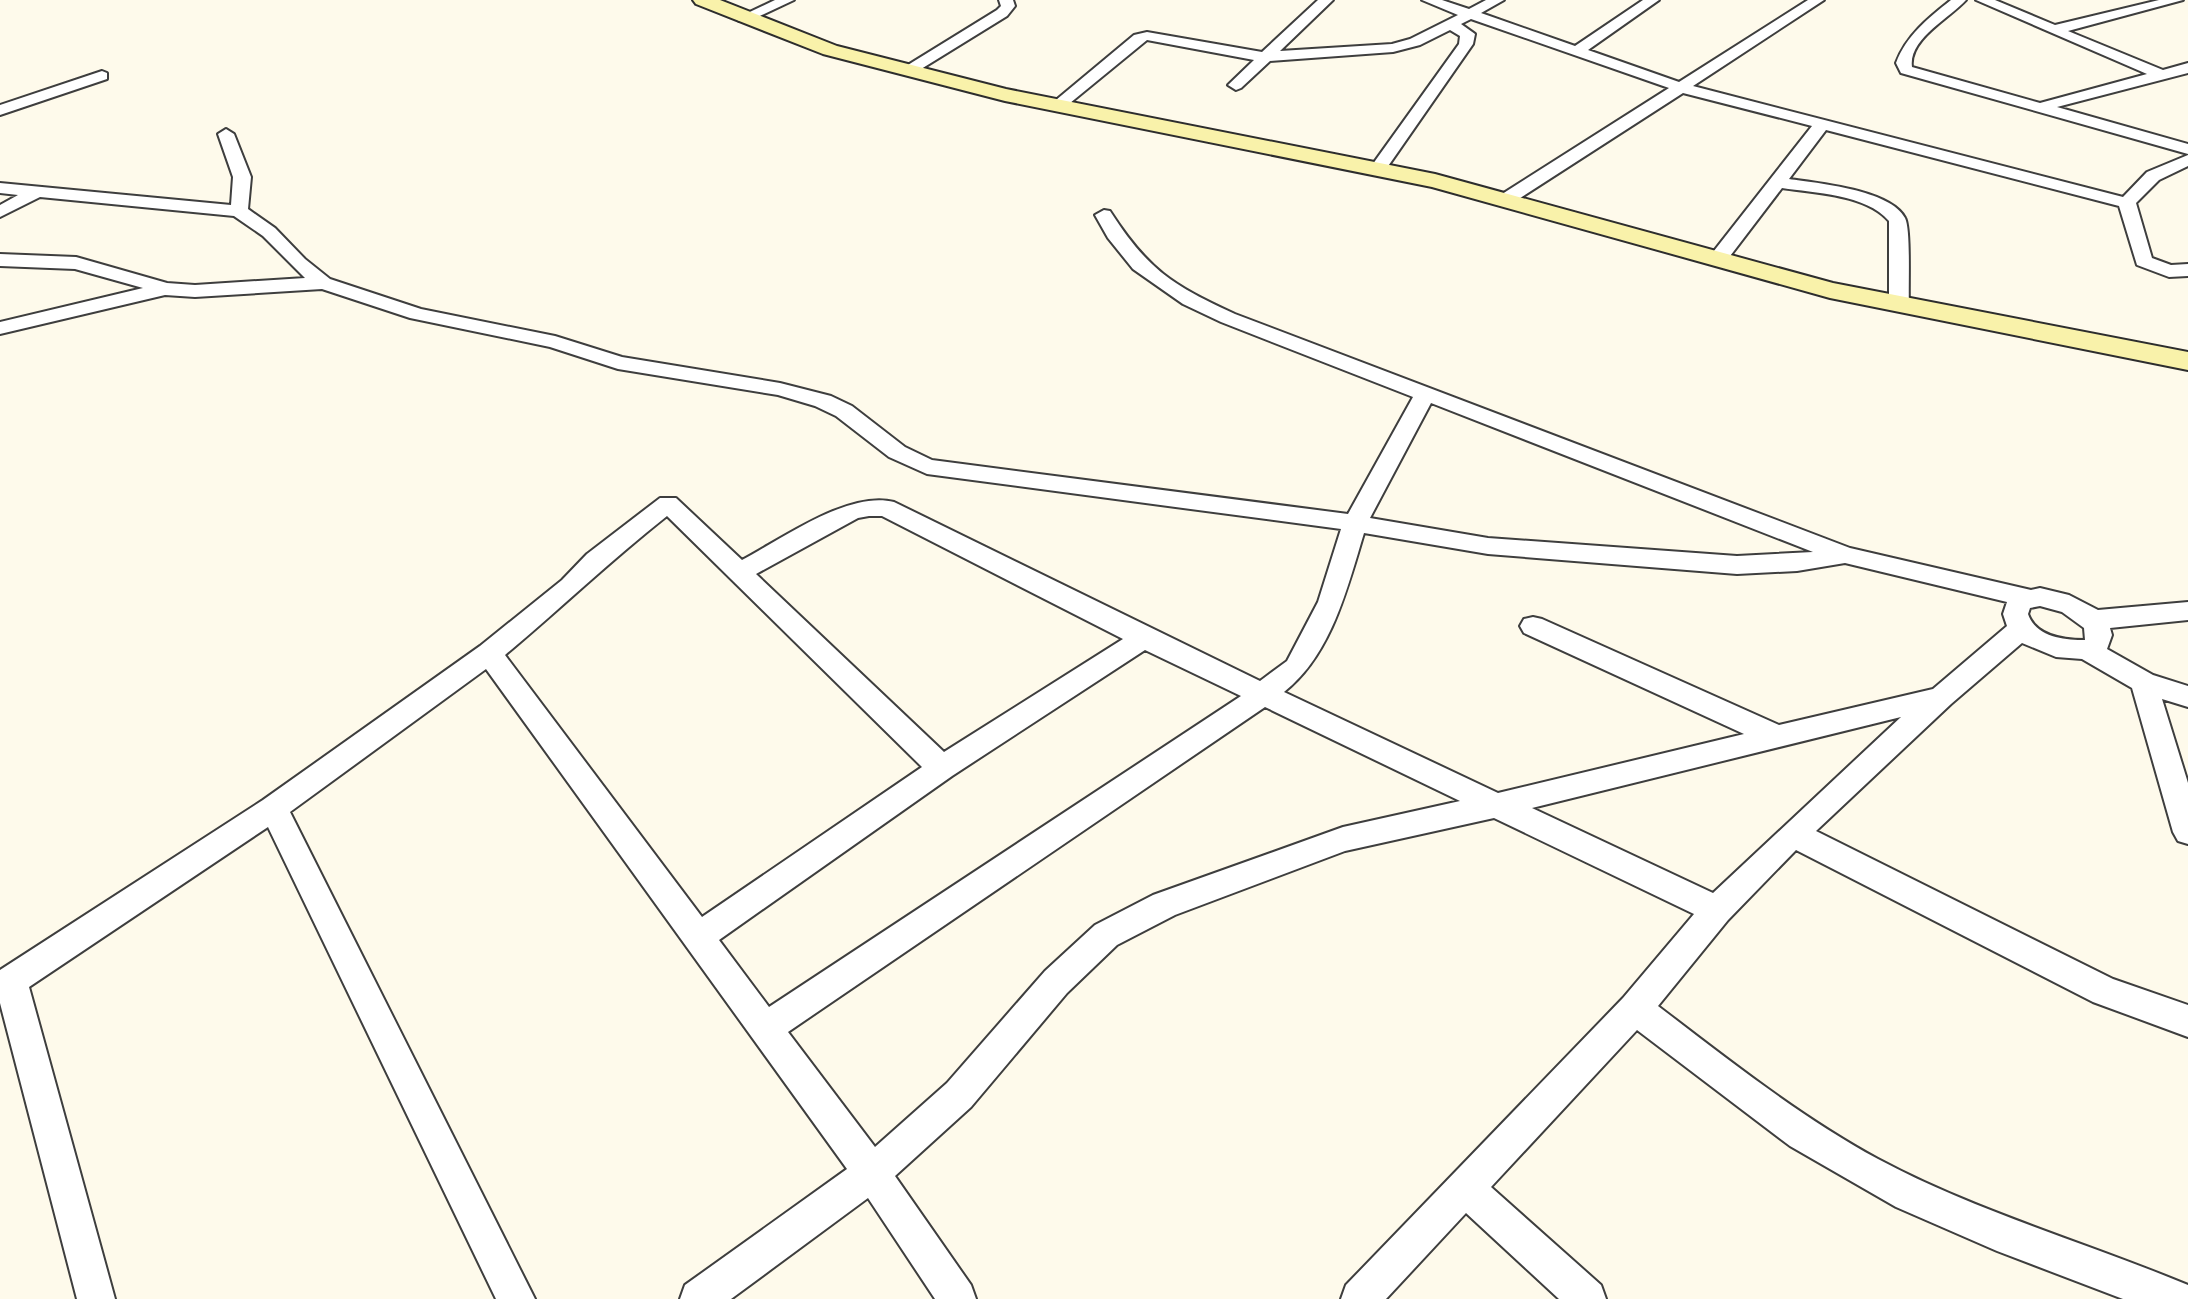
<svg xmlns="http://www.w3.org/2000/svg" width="2188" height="1299" font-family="Georgia,serif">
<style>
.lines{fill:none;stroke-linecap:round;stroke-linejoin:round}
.street-casing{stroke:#3e3e3e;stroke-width:4}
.secondary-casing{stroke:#2d2d2d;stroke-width:4}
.street{fill:#fff;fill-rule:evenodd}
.secondary{fill:#f9f2aa;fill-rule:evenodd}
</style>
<rect width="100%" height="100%" fill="#fefaeb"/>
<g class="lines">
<defs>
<path id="street" d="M775,0H794L749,21H739L737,18Z
M999,0H1013L1015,6L1007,16L913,74H903V68L997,10L1001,6Z
M1318,0H1333L1280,51L1392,44L1410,39L1458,15L1422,0H1442L1469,9L1486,0H1504L1481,13L1575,46L1643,0H1659L1588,50L1679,82L1808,0H1824L1693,86L2123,197L2147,172L2188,155V166L2159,180L2136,203L2152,258L2171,265L2188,264V276L2169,277L2137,265L2119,206L1826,130L1789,179C1817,183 1891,190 1905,218C1911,229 1908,289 1909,305L1906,309H1892L1889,305V221C1866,194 1814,193 1782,188L1724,264H1710L1708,260L1710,256L1812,126L1683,93L1511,204H1499L1496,200L1499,196L1669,88L1471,19L1461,24L1475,34L1473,44L1384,172L1378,173L1370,168L1459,44L1460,36L1450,30L1420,45L1393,52L1270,61L1241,88L1236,90L1228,85L1254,60L1147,40L1064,108L1058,110L1050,105L1134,35L1147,32L1262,52Z
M1951,0H1966C1950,18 1908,39 1912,67L2040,103L2147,74L1976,0H1995L2055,25L2159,0H2183L2068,31L2163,70L2188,63V73L2057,107L2188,144V154L1901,73L1896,63C1906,36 1928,18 1951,0Z
M102,71L107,73V79L0,115V105Z
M226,129L234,134L251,177L248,209L275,228L305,259L330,279L421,309L555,336L622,357L780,383L831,396L852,406L905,447L932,460L1348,514L1413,397L1221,322L1183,304L1133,269L1108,238L1095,215L1104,210L1110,211C1148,270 1172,285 1235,314L1850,548L2031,590L2040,588L2069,595L2098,610L2188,602V620L2110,628L2112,635L2107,649L2153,675L2188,686V707L2162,699L2188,783V844L2178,841L2173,832L2132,688L2082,659L2056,657L2022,643L1951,704L1816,831L2113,979L2188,1005V1037L2093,1002L1796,850L1728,920L1658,1006C1729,1060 1799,1116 1878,1159C1977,1212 2085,1242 2188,1285V1299H2123L1997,1251L1896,1207L1790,1146L1637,1030L1491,1187L1601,1285L1606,1299H1559L1466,1213L1386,1299H1341L1346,1285L1623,998L1694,914L1494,818L1345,851L1175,915L1117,945L1067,993L971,1107L895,1176L971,1285L976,1299H935L868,1198L731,1299H680L685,1285L847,1169L486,669L290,812L535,1299H496L268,827L29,987L115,1299H77L0,1003V970L263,800L480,646L562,580L587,554L660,498H676L742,560C782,539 849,490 894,502L1260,681L1287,661L1318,602L1341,529L927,474L889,457L836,416L815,406L778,395L618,369L550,347L410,318L322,289L195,297L165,295L0,334V322L143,288L75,269L0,266V254L76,257L167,283L195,285L305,278L263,236L234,216L40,197L0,217V205L18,195L0,193V183L231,205L233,177L218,134ZM1431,403L1813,552L1737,556L1488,538L1370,518ZM667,516L922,767L702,917L505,655C560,609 611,560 667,516ZM869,516H882L1123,639L944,752L756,574L858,518ZM1364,533L1488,554L1737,574L1797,571L1845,563L2007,602L2003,614L2007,626L1933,689L1779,725L1542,619L1533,617L1524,619L1520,626L1524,633L1744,734L1498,793L1284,692C1331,655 1347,589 1364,533ZM2040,606L2062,612L2084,628L2085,640C2064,640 2036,637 2028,614L2030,608ZM1145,650L1241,696L769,1007L719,940L952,776ZM1265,707L1460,801L1343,827L1153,895L1095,925L1045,971L947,1083L875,1147L788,1032ZM1901,717L1713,893L1532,808Z"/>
<path id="secondary" d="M693,0H720L837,46L1006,89L1435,174L1833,283L2188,352V370L1830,298L1432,187L1005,101L823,54L696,4Z"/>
</defs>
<use href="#street" class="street-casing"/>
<use href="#secondary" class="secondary-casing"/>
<use href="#street" class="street"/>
<use href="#secondary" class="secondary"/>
</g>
</svg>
